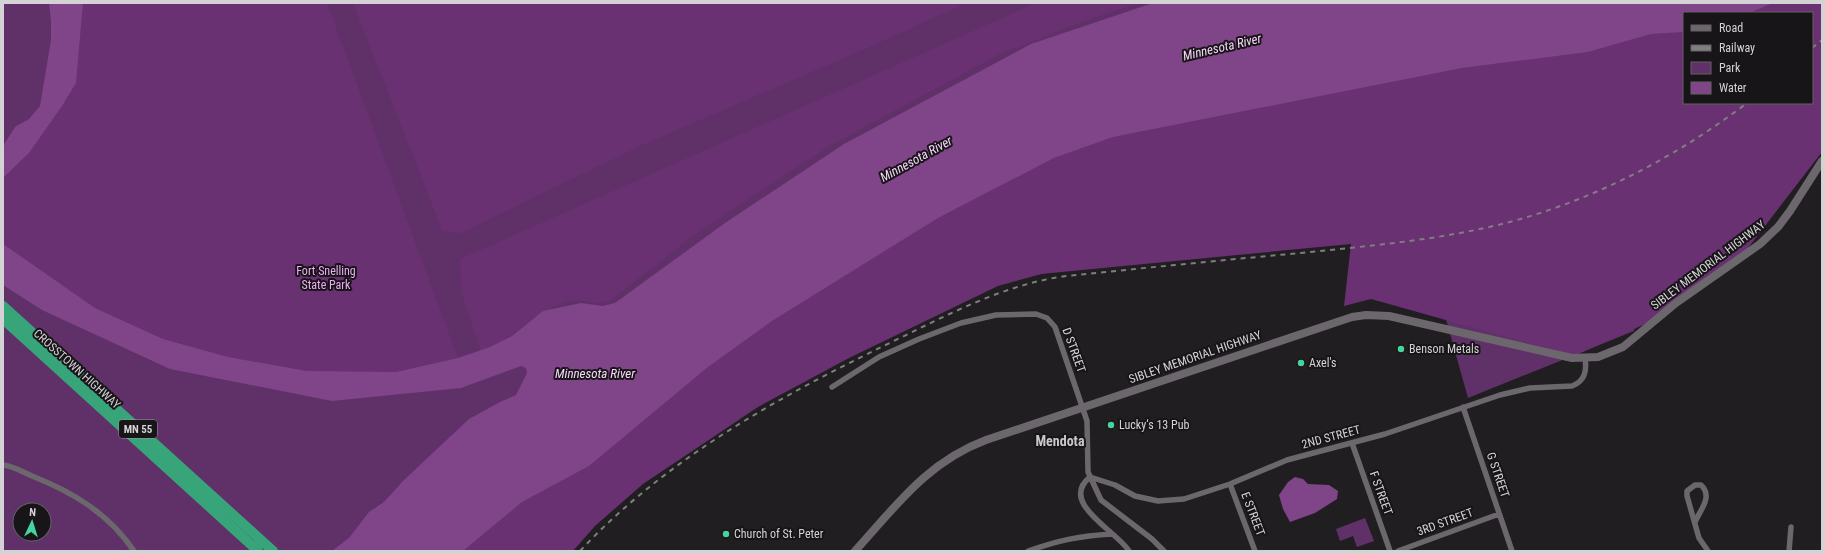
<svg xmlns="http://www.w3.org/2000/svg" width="1825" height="554" font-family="'Roboto Condensed',sans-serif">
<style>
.green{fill:#603168;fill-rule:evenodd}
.forest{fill:#693072}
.water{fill:#804588}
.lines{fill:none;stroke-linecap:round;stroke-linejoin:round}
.street{stroke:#6c676c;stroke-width:5.5}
.secondary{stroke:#6c676c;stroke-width:8}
.highway{stroke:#37a47a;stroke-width:10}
.rail{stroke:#817e81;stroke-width:2;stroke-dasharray:5 5;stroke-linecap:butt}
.poi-dot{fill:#46d49e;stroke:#181518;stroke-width:1.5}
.labels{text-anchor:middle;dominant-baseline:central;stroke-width:4;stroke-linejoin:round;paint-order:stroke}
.shield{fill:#181518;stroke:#9c999c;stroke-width:1}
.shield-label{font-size:11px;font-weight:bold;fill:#d5d2d5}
.street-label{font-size:12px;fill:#d5d2d5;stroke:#181518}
.park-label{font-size:12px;fill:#eeadf7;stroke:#181518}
.poi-label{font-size:12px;fill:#d5d2d5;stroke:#181518;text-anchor:start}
.water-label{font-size:13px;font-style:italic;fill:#f6d6fb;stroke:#181518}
.quarter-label{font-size:14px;font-weight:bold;fill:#ccc7cd;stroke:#181518}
</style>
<rect width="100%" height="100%" fill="#211e22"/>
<path class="green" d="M3,3H1822V143L1645,178L1634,331L1468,398L1421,230L1086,265L997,283L769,397L641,482L568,551H3ZM1684,13H1812V103H1684ZM20,510H44V534H20Z
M1365,518L1374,541L1357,547L1353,536L1340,541L1336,529Z"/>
<path class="forest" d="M83,3H327L458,358L396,372L307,371L228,357L163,339L95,308L4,247L3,244V178L29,153L62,106L76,83Z
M353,3H967L858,52L640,146L459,234L442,230Z
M1036,3H1138L1084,21L998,55L826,148L694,235L614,298C610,300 604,303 599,303C582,303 579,297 560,304C531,315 512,340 481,351L462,295L460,259Z
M1773,3H1822V152L1748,248L1652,321L1574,356L1371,299L1344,306L1351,244L1041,274L998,286L849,358L758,407L643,484L595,526L573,551H463L522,502L589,466L708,367L772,321L938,218L1054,158L1113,137L1462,68L1588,52L1651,34L1684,32V103H1812V13H1749Z"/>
<path class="water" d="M49,3H83L76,83L62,106L29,153L3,178V146L15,127L29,119L40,106L51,40V21Z
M1153,3H1773L1749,13H1684V32L1651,34L1588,52L1462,68L1113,137L1054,158L938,218L772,321L708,367L589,466L522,502L463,551H332L349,538L369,512L384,502L404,480L469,419L500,402L516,395L527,373L526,368L521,366L461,388L332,401L170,369L42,310L3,285V244L95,308L163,339L228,357L307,371L396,372L458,358L490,347L512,336L543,311L581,303L603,306L615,303L725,223L844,144L1031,44Z
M1295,477L1303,479L1308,484L1329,485L1338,491L1337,499L1315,513L1290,522L1283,509L1279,495L1288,482Z"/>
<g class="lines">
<path class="street" d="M832,387L879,357L919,339L961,323L996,315L1036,314L1047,318L1055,327L1087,421L1088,472L1101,500L1152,539L1164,551
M1463,407L1512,551
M1352,443L1390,551
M3,465C13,466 23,472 32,476C73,492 109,514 134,551
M1090,477L1115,485L1135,496L1158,501L1184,499L1230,484L1287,460L1385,434L1500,395L1530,388L1572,386C1585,381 1587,371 1585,358
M1090,477C1058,503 1117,531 1129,551
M1230,484L1255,551
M1695,522C1701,509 1713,496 1701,485H1695L1687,491V496L1699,538L1708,551
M1028,551C1060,540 1079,536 1112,534
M1398,551L1499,514
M1789,551L1791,527"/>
<path class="secondary" d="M855,551C896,506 927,462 986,440L1352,317L1366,315L1389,316L1572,358L1598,357L1623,347L1676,303L1760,244L1778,227L1790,211L1822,161"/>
<path class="highway" d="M3,306L273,551
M3,319L258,551"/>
<path class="rail" d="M1812,48L1822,40
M580,551C669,456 784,394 900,338C953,312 1007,284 1066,276C1144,268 1223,260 1301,253C1377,245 1452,239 1524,218C1605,194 1680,154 1747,103"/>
</g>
<g class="poi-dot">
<circle cx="1401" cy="349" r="4"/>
<circle cx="1301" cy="363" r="4"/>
<circle cx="1111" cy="425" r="4"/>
<circle cx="726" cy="534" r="4"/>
</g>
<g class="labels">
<rect class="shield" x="119" y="420" width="38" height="18" rx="3"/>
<g class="shield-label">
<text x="138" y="429">MN 55</text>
</g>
<g class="street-label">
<text transform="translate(1708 265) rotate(-37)">SIBLEY MEMORIAL HIGHWAY</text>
<text transform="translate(1074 350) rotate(70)">D STREET</text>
<text transform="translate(1195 357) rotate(-19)">SIBLEY MEMORIAL HIGHWAY</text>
<text transform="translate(77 369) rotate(42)">CROSSTOWN HIGHWAY</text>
<text transform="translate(1331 437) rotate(-15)">2ND STREET</text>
<text transform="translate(1498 475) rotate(71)">G STREET</text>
<text transform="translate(1381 493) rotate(70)">F STREET</text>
<text transform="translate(1253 514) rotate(69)">E STREET</text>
<text transform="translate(1445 522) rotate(-20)">3RD STREET</text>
</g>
<g class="park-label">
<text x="326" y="271">Fort Snelling<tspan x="326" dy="14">State Park</tspan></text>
</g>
<g class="poi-label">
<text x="1409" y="349">Benson Metals</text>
<text x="1309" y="363">Axel's</text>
<text x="1119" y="425">Lucky‘s 13 Pub</text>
<text x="734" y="534">Church of St. Peter</text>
</g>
<g class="water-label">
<text transform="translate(1222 47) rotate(-13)">Minnesota River</text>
<text transform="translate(916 159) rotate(-29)">Minnesota River</text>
<text x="595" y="373">Minnesota River</text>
</g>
<g class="quarter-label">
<text x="1060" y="441">Mendota</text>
</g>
</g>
<rect width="1825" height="554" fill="none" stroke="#d5d2d5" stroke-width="8"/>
<rect x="1683" y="12" width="130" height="92" fill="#181518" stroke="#646164"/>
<rect x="1691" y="25" width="20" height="6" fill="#6c676c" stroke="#646164"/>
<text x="1719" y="32" font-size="12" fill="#d5d2d5">Road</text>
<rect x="1691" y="45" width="20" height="6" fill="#817e81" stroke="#646164"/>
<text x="1719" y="52" font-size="12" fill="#d5d2d5">Railway</text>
<rect x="1691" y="62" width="20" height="12" fill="#603168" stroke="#646164"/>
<text x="1719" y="72" font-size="12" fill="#d5d2d5">Park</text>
<rect x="1691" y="82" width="20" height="12" fill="#804588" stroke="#646164"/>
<text x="1719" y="92" font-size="12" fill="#d5d2d5">Water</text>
<g transform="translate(32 522) rotate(4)"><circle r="19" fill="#181518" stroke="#646164"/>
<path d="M0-3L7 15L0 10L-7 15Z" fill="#46d49e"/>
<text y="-6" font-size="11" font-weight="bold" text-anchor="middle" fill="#d5d2d5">N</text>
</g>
</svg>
